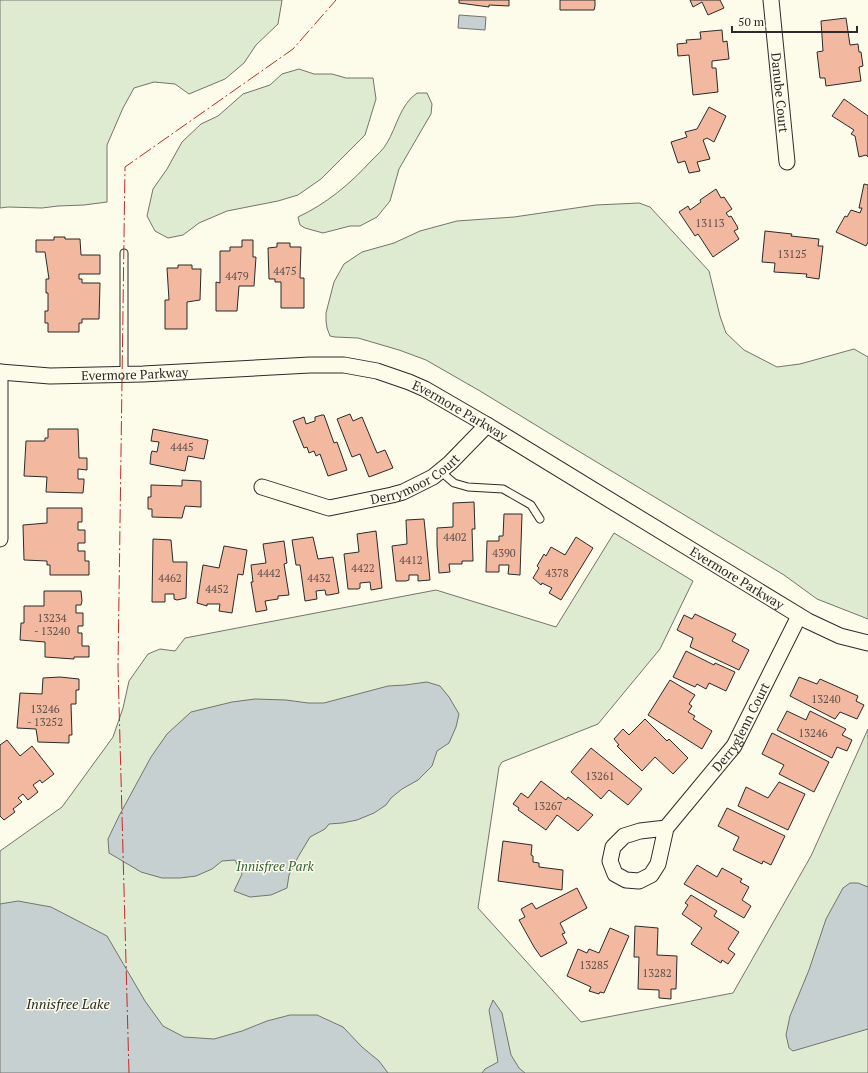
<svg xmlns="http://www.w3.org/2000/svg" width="868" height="1073" font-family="'PT Serif',serif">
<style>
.green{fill:#deebd1;stroke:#74746e}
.water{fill:#c7d0d0;stroke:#74746e}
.building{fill:#f2b8a0;stroke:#2b2b2b}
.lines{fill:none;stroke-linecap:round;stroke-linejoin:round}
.lane-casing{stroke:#2b2b2b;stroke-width:9}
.street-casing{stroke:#2b2b2b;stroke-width:17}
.lane{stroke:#fdfbea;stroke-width:7}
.street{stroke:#fdfbea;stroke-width:15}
.power{stroke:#c62828;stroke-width:1;stroke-dasharray:14 3 2 3;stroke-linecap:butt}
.labels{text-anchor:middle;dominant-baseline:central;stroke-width:3;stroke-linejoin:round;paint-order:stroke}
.number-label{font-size:11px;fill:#5d4e48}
.street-label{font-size:13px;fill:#2b2b2b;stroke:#fdfbea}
.park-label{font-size:13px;font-style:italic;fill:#34623c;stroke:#fdfbea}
.water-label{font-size:14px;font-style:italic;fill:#2b2b2b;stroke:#fdfbea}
</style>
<rect width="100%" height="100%" fill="#fdfbea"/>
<path class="green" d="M0,0H282L278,24L256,45L244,63L225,79L189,94L175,84L154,82L134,88L123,108L107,145V202L84,205L58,206L42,208L8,207L0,208Z
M299,69L314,74H332L346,78H373L376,99L365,135L321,179L298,195L278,201L227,211L199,223L183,235L168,238L155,231L147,216L153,189L167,169L182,142L201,124L218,116L243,94L270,85L282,74Z
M417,93H427L432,104L431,114L421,131L399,169L390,201L377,217L360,226H350L323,233L305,228L300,225L298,217C326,204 350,184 371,161C376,156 383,150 387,143C397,126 400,105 417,93Z
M639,203L650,207L709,271L720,316L726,333L744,350L777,367L800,364L854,349L868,357V619L817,599L784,575L570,446L480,391L426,360L399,350L358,338L335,337L330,336L327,328L326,321V313L334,282L344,264L362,252L394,243L420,231L457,221L514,217L596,205Z
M614,533L693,581L660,649L598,724L502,762L499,767L478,908L581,1022L733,993L811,856L868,729V1073H0V851L62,807L113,737L123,708L129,681L148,654L160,649L175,651L185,638L436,590L556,627Z"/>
<path class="water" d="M459,15L486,17L485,30L458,28Z
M427,682L440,686L449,697L459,714L456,727L449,743L437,751L432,766L418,780L402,789L391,798L386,805L374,813L357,820L342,823L329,824L325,829L310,837L298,857L289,875L287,888L271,895L250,897L234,891L242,874L235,860L222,861L212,869L196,876L180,878H162L141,872L109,853L108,839L119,816L151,757L167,734L191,712L232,702L255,699L286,700L308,703H324L388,686L405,685Z
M850,883H858L868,887V1029L793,1051L789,1048L786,1035L790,1016L809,970L826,919L843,888Z
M18,901L51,907L107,936L145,1001L163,1026L184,1037L214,1039L242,1031L267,1021L290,1015H317L343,1027L362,1047L379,1061L388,1073H0V904Z
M493,1000L502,1013L511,1055L519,1068L525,1073H482L485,1069L498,1062L489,1010Z"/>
<path class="building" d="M459,0H509V6L489,5V7L459,3Z
M560,0H595V6L594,10H560Z
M690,0H720L724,8L708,15L702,2L693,7Z
M846,18L850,45L858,44L859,52H861L863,66L859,67L861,81L826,86L825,78H820L817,52L823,51L821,21Z
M722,30L723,42L727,41L729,59L712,61V68H716L718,92L693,95L689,55L678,56L677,44L687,43L686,40L701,39L700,32Z
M844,99L868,116V157L866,155L859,157L855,136L851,134L854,130L832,116Z
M709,107L726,116L714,142L707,138L703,140L710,159L697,162L700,171L689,173L685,161L678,163L671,142L687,137L685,132L697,129Z
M864,184L868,185V242L866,246L836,232L845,216L847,217L851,210L860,213L862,208H859Z
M716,189L721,198L724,197L732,209L726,213L729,217L731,216L737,226L738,229L734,231L739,239L713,257L698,234L695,236L679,212L688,206L690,210L701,202L700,200Z
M765,231L792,234L791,236L819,239L818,246H823L819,279L806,277L807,274L774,272L775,263L762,262Z
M54,237H65V239H80L81,255H100V274H79V279H82V283H100L99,319H82V323H79V332H48V323H45V311H48V293H46V279H49L45,252H36V240H54Z
M242,240H253V257H256L254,286H239L237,311H216V282L220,283V251H230V247H242Z
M277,243H290V247H301L300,278H304V308H281V282H275V279H269L268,248L277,247Z
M178,265H192V269H201L200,300L187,302V329H165V300H169L167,268H178Z
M350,414L353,421L362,417L377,453L385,450L393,468L369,477L360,454L352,457L337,419Z
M322,415H324L334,443L337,442L347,470L328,476L320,454L316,456L314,451L309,453L307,447L304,448L293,421L304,417L306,424L315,421V417Z
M48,429H78L79,458H87V470L78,469V479H84V482L83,493L46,492L47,477L24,476L26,441H45V438H48Z
M153,429L208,440L204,459L188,456L185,471L150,464L151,454L152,451L157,452L159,442L151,441Z
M182,480L201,481V507L185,506L182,518L152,517V509H148V497H151V485L182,486Z
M474,502L475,529H472L473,561H462V564H449L450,572L439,573L437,545V528L453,527V503Z
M47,508H82V522H78V530H85V543H78V551H85V561H89V575H50V565H47V561L24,560L23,525L47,523Z
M504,514H522L520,575L508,574L509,565H499V572H486L487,541H499V536H503Z
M424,519L430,580L418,581V575H409V580L406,581H396L392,546L407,544L406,520Z
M376,531L382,588L371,590L370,582L360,583V588L358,589H348L344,554L359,552L357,534Z
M313,537L318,559L333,557L339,593L329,595H326L325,590L316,591L317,599L305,601L300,565H296L292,540Z
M576,537L593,548L561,600L549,593L552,588L542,583L541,585L533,578L539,568L537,566L544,554L546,556L551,547L565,555Z
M153,539L171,540L173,562H187L186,598L177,600L174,599V594H165V602H152Z
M284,541L287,563L284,564L289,595L278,596V599L265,601L267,610L256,612L251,582H253L251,565L266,563L263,544Z
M224,546L247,550L243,575L238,574L232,613L219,611L220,604H207V606L197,603L203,565L219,568Z
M44,591H81L82,601L81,605H76V613H83V626H78V633H82V646H89V657H74V659L45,657V642L20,640L21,623H24V606H44Z
M695,614L736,634L732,641L749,650L739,670L690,647L693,638L677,630L684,615L692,619Z
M686,651L714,665L715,663L735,672L726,691L709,683L706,689L697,684L695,687L673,677Z
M60,677L79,679V690H76V704H71L72,735H69V743L38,742L36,729L17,728L20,693L42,694L43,678Z
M799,677L817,684L820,679L858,696L856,701L864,705L857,719L840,712L835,719L790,696Z
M670,680L695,695L689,704L692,706L688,712L695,716L693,719L712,731L702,749L648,715Z
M787,711L806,720L810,711L846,729L842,735L852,740L847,751L837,747L832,758L777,730Z
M645,719L667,741L669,739L688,758L673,774L655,757L642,771L617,746L619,745L614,739L623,729L629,735Z
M772,733L829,762L814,792L779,774L784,765L762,754Z
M7,740L20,756L32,746L54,774L42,783L40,780L33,785L38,792L28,800L23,794L18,798L22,802L13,809L15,812L4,820L0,816V745Z
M591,748L642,789L628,805L609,790L601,799L571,772Z
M541,781L566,800L568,797L593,815L578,831L557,815L546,830L518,810L519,808L513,804L521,793L528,798Z
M779,782L805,794L788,830L738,806L746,787L768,798Z
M727,808L785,836L771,865L763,861L762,864L733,850L739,837L718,826Z
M503,841L532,845L531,855L533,856V862L539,863V867L563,870L562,890L498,881Z
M697,865L717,877L722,868L742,879L740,882L749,887L742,900L751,906L744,918L684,884Z
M577,888L587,908L560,923L565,933L562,934L567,943L541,957L534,947L519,920L525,917L521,909L532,903L536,909Z
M691,895L717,911L714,916L739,932L728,949L735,954L728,964L722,960L721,963L691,944L702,928L682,914L688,905L685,903Z
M635,926L658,928L657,955L677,956L676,989H671V999L659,998V990L638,989L639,957H634Z
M610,928L629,936L604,993L600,992L599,994L589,991L591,987L567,976L578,949L587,953L589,949L599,953Z"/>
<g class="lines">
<defs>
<path id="lane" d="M124,253V374
M440,471L454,483L468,487L503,489L531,505L540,519"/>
<g id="street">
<path id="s1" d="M771,0L787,162"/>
<path id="s2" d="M0,372L50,376L143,374L310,365H344L377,371L409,382L425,389L487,425L808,621L840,636L868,643"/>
<path id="s3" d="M262,487L329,508L392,495L403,492L433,477L450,463L487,425"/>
<path d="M0,539V372"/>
<path id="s4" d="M666,828L658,864L651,875L639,881L626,880L615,874L610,861L613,847L624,836L640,831L666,828L734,746L799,616"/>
</g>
</defs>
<use href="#lane" class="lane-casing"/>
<use href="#street" class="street-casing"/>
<use href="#lane" class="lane"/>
<use href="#street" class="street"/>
<path class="power" d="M129,1073L118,667L125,167L293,49L336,0"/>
</g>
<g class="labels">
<g class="number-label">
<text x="710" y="223">13113</text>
<text x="792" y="254">13125</text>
<text x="285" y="271">4475</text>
<text x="237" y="276">4479</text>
<text x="182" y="447">4445</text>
<text x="455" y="537">4402</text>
<text x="504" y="553">4390</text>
<text x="411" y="560">4412</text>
<text x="363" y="568">4422</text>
<text x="269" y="573">4442</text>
<text x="557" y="573">4378</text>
<text x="170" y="578">4462</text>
<text x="319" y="578">4432</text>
<text x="217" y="589">4452</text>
<text x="52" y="618">13234<tspan x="52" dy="13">- 13240</tspan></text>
<text x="826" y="699">13240</text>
<text x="45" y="709">13246<tspan x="45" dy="13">- 13252</tspan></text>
<text x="813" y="733">13246</text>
<text x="600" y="776">13261</text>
<text x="548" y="806">13267</text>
<text x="594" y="965">13285</text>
<text x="657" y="973">13282</text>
</g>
<g class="street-label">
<text stroke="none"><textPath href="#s1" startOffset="93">Danube Court</textPath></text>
<text stroke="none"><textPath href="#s2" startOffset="135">Evermore Parkway</textPath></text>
<text stroke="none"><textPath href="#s2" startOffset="470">Evermore Parkway</textPath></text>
<text stroke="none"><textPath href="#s3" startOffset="162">Derrymoor Court</textPath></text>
<text stroke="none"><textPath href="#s2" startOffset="794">Evermore Parkway</textPath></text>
<text stroke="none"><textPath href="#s4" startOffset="302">Derryglenn Court</textPath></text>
</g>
<g class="park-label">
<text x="275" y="866">Innisfree Park</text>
</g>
<g class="water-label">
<text x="68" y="1003">Innisfree Lake</text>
</g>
</g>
<path d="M732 26v6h125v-6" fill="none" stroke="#2b2b2b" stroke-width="2"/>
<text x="738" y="26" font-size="12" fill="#2b2b2b" stroke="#fdfbea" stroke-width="3" paint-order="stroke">50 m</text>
</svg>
